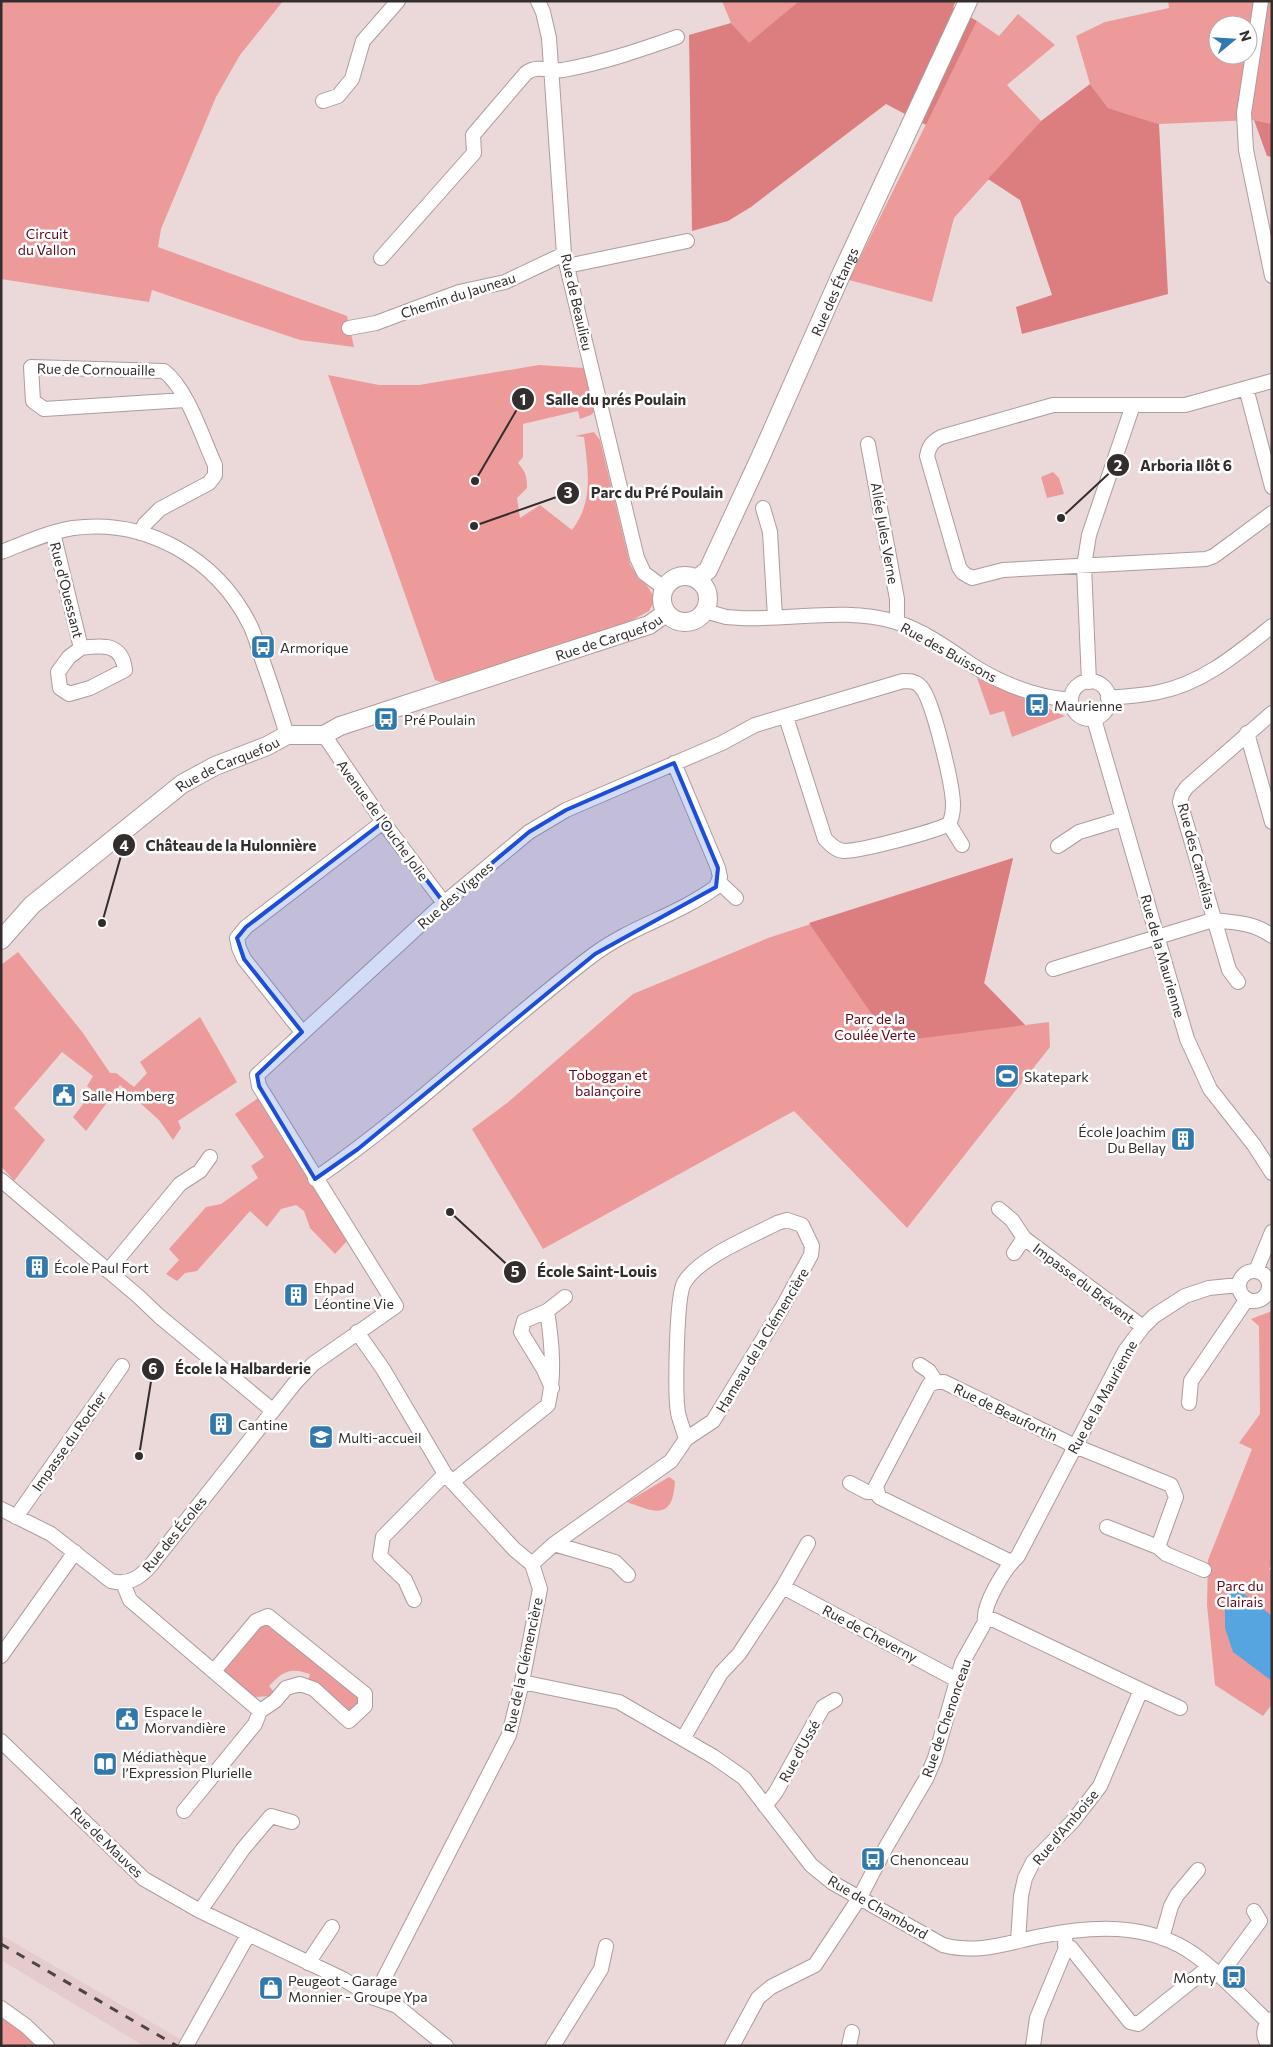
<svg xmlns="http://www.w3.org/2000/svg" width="1273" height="2047" font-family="Commissioner,sans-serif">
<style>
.built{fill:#e5cbcb}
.green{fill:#ed9a9b;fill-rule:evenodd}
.forest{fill:#dc7d7f}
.water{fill:#56a4e0}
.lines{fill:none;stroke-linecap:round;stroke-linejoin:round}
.minor-casing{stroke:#ad9c9c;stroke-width:16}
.major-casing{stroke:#ad9c9c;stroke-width:20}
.minor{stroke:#fff;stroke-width:14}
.major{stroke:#fff;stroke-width:18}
.rail{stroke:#4c4444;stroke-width:3;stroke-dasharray:9 9;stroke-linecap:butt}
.marked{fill:#1d4ed8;fill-opacity:0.2;stroke:#1d4ed8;stroke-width:4;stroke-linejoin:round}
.labels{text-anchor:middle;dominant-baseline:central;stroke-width:5;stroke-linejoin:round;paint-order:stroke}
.park-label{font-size:14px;fill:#600919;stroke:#fff}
.street-label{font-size:14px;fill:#342d2d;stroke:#fff}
.poi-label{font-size:14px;fill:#342d2d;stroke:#fff;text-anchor:start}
.leader{fill:none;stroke:#342d2d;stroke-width:2}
.callout-dot{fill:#342d2d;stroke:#fff;stroke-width:2}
.mark-label{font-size:15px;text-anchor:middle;font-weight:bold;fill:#fff}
.callout-label{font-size:15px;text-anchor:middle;font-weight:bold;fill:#342d2d;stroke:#fff;stroke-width:5;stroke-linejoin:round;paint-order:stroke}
</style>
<rect width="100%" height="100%" fill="#ebd9d9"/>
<path class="built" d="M1,1935L192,2046H144L1,1960Z"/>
<path class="green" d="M1,1H283L240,55L216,97L161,229L158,247L347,316L354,347L300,340L152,290L149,302L1,279Z
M722,1H799L749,44L731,23Z
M1168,1H1272V124L1254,120L1159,124L1108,108L1090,84L1076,36L1105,22L1169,8ZM1218,25H1248V55H1218Z
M1018,14L1055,45L1007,85L1041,121L954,218L932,302L849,280L977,21L999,36Z
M539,365L584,368L594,412L591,415L580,419L578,411L523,424V457L518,463C526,472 527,477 527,488L517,498L520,518L540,505L572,530C594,501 588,471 584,437L575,436L594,432L600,440L630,564C636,577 654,588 654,602L649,611L627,623L443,683L435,680L328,375L379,385H419Z
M1053,472L1059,478L1064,494L1047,498L1041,477Z
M977,678L1065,716L1012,737L1004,711L990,715Z
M1013,858L984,983L1025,1025L1049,1022L1050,1047L907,1228L794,1111L543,1249L472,1129L507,1103L633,994L768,938Z
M18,952L83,1033L110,1073H116L134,1087L147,1073L140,1062L200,1017L237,1082L178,1121L181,1128L173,1140L159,1120L120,1085L86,1131L73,1117L93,1091L87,1086L93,1076L62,1052L14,1108L45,1140L14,1181L1,1166V965Z
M261,1096L347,1241L335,1254L310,1228L304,1211L296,1205L281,1209L267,1227L250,1211L197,1271L185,1273L177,1281L166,1274L179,1260L169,1249L206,1207L221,1204L258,1178L251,1166L264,1157L235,1114Z
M1272,1311V1565L1269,1569L1272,1571V1704L1263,1716L1215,1685L1207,1605L1208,1560L1252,1449L1239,1443L1260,1414L1259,1326L1251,1319Z
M669,1477L675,1481C673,1520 656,1513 627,1502Z
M268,1621L360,1700L361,1704L348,1714L308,1681L310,1674C290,1667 283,1671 269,1686L274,1692L273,1696L252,1697L220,1670L260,1624Z
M1,2017L37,2044V2046H1Z"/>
<path class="forest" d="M799,1H956L953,7L977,21L926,125L886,104L751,207L728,221L692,231L689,35L731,23L749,43Z
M1090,84L1108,108L1159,124L1168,294L1022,334L1016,307L1052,295L1020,200L988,179L1041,121Z
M1254,120L1272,124V157L1267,156Z
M1013,858L984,983L1025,1025L891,1042L809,923Z"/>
<path class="water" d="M1232,1588L1244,1594L1272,1616V1681L1233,1652L1225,1628V1600Z"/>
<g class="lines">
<defs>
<path id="minor" d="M538,1L543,12L549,38L564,254L637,558L644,573L664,588
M1261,1L1244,113L1246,150L1272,276
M323,101L338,96L352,79L363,41L398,1
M381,258L474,153L473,135L526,73C538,64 550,72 563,70C602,63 640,50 677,37
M567,266L687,241
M349,328L376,323L459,292L505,282L564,254
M1272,381L1185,405H1053L941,437C932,442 929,446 927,456L959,567L963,573L972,578L1003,570L1206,559L1214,556L1272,513
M1246,388L1272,487
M868,444L897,599V622
M763,508L770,532L775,617
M53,533L81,648L69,657L58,672L60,688L69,694L90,688L125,670C122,643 103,645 81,648
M140,533L145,524L160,509L209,483L215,475V465C202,437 188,390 164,371L31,367L33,401L44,409L185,400
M1,552C25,543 48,532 73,528C147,518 216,559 249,623C255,634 258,647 262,659C271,684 279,709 287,735
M705,611L726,617L741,618C793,620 846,607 896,622C924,631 949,649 972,665C1002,684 1036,697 1071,700
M1071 700a19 19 0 1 1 38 0a19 19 0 1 1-38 0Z
M1089,682L1084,566L1089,535L1133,405
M1108,698C1125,696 1142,696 1159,692C1203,683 1237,654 1272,626
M1094,719L1187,1039L1210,1089L1254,1145L1272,1173
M1247,733L1272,822
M324,735L383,822L444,903
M949,824L962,845
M1058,846L1079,832L1122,819
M719,882L736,898
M1053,969L1213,920C1234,922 1255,923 1272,936
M1238,982L1229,970L1180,802L1182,794L1187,787L1272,713
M302,1032L244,959L239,948L237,938L246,927L383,822
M315,1179C413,1112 498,1027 593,955C630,927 678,915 716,887L720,877L718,868L674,763
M1,1180L138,1296L159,1316L272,1410
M999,1209L1012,1220L1024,1238L1143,1327
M787,1220L802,1225L812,1246L811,1255L782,1308L713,1421L686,1439C684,1431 680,1422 678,1413C675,1395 676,1297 684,1283C699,1257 751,1237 777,1223Z
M1014,1253L1024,1238
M108,1271L180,1184L200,1171L210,1157
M1256,1271L1272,1232
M1239 1286a15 15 0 1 1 30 0a15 15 0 1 1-30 0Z
M547,1311L565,1297
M357,1332L383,1369L445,1474L514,1549L532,1564L540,1589L522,1682L509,1735L374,1998
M920,1365L929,1371L936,1382
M1189,1403L1191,1381L1247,1299
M452,1482L548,1405C555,1374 552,1342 547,1311L524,1321L521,1332L543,1368L552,1388
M850,1483L867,1492H876
M1,1509L51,1534L111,1581C128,1586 141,1577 151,1565L295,1383L313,1364L396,1306L259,1086L257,1075L444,903L529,832L566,810L722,743L755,725L903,681C910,681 916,681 921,687C933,700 953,786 953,805C953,812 952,818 949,824C933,832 861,851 844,851C835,850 830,844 825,839L786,717
M16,1517L122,1366
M554,1544L615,1562L628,1575
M1158,1547L1166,1554L1204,1570
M1011,1562L879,1497L876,1486L929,1385L936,1382H944L1075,1446L1171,1485L1176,1497L1158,1547L1107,1527
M532,1564L554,1544L671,1461L686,1439
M123,1583L130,1600L260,1711L255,1724L184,1811
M783,1587L808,1543
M414,1600L405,1580L380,1556L383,1537L445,1474
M985,1619L994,1620L1141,1690L1100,1786L1073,1821L1033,1862L1025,1878L1021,1896L1018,1941
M1,1656L75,1552
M214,1671L256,1621L268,1616L365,1694V1706L349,1721L314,1689L300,1684L286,1688L275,1701L260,1711
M522,1682L619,1702L714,1757L744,1778L811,1865L833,1883L943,1945C976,1954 1004,1944 1036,1937C1089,1926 1148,1921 1195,1955C1221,1974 1244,1999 1268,2022
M1141,1690L1180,1708
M683,1739L721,1673L739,1654L783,1587L957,1680
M1,1741L144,1879L200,1911L343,1979L374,1998L397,2006L446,2046
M765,1806L776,1792L823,1707L835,1700
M200,1911L243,1849L271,1816L292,1822
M1162,1938L1171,1906L1177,1895L1198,1870
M1065,1945L1071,1948L1130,2022L1138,2024L1209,1967
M308,1963L332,1927
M1219,1976L1260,1921L1254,1911
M1,2008L26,2026L47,2046
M186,2046L248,1935
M553,2046L601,1969L606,1946
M732,2046L758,1998L771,1987L815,1965L860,1897L886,1847L926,1779L935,1758L962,1663L985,1622C982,1605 1005,1568 1018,1556L1125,1351L1143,1327L1154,1316L1185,1296L1209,1288L1239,1285
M849,2046L852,2032
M1033,2046L1037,2018L1066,1948L1065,1938
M1270,2046C1262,2038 1262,2026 1272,2019"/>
<g id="major">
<circle cx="685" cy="599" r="23"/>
<path id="s1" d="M697,579L708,570L760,458L840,277L968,1"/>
<path id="s2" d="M1,940L32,905L182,784L215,766L267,746L287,735H324L340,726L649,625L666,613"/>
</g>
</defs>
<use href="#minor" class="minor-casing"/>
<use href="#major" class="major-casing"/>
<use href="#minor" class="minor"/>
<use href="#major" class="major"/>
<path class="rail" d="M1,1944L177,2046"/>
</g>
<path class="marked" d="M674,763L718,868L716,887L595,954L358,1149L315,1179L259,1086L257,1075L302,1032L244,959L237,938L246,927L383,822L444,903L529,832L566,810Z"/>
<defs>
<symbol id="bus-square" viewBox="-11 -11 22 22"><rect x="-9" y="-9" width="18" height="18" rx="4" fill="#3178ac" stroke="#fff"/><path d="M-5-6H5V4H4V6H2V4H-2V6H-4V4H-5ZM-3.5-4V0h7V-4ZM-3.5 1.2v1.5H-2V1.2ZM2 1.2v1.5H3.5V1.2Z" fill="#fff"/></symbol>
<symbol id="stadium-square" viewBox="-11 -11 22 22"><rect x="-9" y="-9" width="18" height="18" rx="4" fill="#3178ac" stroke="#fff"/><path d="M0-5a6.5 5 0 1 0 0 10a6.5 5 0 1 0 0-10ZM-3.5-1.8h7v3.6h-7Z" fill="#fff"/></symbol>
<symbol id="civic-square" viewBox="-11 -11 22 22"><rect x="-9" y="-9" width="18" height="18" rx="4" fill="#3178ac" stroke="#fff"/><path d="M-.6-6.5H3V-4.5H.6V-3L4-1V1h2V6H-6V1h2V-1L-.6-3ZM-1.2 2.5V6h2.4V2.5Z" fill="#fff"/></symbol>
<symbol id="building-square" viewBox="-11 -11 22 22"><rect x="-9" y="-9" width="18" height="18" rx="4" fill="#3178ac" stroke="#fff"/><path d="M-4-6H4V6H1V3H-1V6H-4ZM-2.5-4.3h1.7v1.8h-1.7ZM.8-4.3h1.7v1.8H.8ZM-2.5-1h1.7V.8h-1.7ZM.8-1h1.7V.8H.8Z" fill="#fff"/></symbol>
<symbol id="school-square" viewBox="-11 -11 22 22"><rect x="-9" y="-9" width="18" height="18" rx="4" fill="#3178ac" stroke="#fff"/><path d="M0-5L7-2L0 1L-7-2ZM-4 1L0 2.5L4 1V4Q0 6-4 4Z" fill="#fff"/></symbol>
<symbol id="library-square" viewBox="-11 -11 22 22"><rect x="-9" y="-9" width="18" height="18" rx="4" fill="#3178ac" stroke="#fff"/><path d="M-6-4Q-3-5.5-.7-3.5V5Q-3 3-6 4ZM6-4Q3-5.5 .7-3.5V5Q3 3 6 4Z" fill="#fff"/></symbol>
<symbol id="shop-square" viewBox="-11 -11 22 22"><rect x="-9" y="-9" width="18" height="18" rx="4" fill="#3178ac" stroke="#fff"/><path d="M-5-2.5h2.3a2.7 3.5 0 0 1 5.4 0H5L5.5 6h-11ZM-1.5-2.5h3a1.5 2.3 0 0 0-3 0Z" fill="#fff"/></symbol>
</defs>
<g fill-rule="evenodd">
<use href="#bus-square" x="249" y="633" width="28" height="28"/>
<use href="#bus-square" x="1023" y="691" width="28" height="28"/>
<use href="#bus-square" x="372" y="705" width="28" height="28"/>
<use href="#stadium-square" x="993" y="1062" width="28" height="28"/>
<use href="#civic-square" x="50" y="1081" width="28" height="28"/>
<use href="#building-square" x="1169" y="1125" width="28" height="28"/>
<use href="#building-square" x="23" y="1253" width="28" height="28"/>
<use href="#building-square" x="282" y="1281" width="28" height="28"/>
<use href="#building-square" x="207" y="1410" width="28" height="28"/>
<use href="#school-square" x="307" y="1423" width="28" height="28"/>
<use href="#civic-square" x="113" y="1705" width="28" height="28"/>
<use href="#library-square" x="91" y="1750" width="28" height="28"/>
<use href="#bus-square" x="859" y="1845" width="28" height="28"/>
<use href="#bus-square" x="1220" y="1963" width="28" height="28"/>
<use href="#shop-square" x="257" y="1974" width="28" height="28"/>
</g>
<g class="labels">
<g class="park-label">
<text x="47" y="233">Circuit<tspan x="47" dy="16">du Vallon</tspan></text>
<text x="875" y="1018">Parc de la<tspan x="875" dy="16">Coulée Verte</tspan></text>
<text x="608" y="1074">Toboggan et<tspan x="608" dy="16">balançoire</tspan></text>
<text x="1240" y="1585">Parc du<tspan x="1240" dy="16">Clairais</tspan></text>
</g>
<g class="street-label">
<text stroke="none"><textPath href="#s1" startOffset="320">Rue des Étangs</textPath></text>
<text transform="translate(458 295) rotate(-18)">Chemin du Jauneau</text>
<text transform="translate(577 302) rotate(77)">Rue de Beaulieu</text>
<text transform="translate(96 369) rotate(1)">Rue de Cornouaille</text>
<text transform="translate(885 533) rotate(80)">Allée Jules Verne</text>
<text transform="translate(67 590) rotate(76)">Rue d'Ouessant</text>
<text stroke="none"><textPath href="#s2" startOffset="694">Rue de Carquefou</textPath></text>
<text transform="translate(949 652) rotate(29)">Rue des Buissons</text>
<text stroke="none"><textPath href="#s2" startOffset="289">Rue de Carquefou</textPath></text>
<text transform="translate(383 820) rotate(54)">Avenue de l'Ouche Jolie</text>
<text transform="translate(1197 856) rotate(75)">Rue des Camélias</text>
<text transform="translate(455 895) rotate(-41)">Rue des Vignes</text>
<text transform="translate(1163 956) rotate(74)">Rue de la Maurienne</text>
<text transform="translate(1084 1283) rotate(37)">Impasse du Brévent</text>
<text transform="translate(762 1340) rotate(-59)">Hameau de la Clémencière</text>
<text transform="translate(1102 1397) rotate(-61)">Rue de la Maurienne</text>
<text transform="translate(1006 1412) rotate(26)">Rue de Beaufortin</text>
<text transform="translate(69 1441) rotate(-55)">Impasse du Rocher</text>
<text transform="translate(174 1534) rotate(-51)">Rue des Écoles</text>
<text transform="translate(870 1633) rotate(28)">Rue de Cheverny</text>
<text transform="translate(523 1665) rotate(-78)">Rue de la Clémencière</text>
<text transform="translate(946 1718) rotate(-71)">Rue de Chenonceau</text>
<text transform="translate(799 1751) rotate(-61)">Rue d'Ussé</text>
<text transform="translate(1065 1827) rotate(-50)">Rue d'Amboise</text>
<text transform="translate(107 1842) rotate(44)">Rue de Mauves</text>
<text transform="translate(878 1907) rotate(30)">Rue de Chambord</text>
</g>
<g class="poi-label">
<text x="280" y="647">Armorique</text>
<text x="1054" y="705">Maurienne</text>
<text x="404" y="719">Pré Poulain</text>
<text x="1024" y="1076">Skatepark</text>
<text x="82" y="1095">Salle Homberg</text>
<text x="1166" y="1131" text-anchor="end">École Joachim<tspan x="1166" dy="16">Du Bellay</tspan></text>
<text x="54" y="1267">École Paul Fort</text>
<text x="314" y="1287">Ehpad<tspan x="314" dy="16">Léontine Vie</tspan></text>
<text x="238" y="1424">Cantine</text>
<text x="338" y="1437">Multi-accueil</text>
<text x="144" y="1711">Espace le<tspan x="144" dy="16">Morvandière</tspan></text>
<text x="122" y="1756">Médiathèque<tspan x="122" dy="16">l’Expression Plurielle</tspan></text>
<text x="890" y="1859">Chenonceau</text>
<text x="1216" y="1977" text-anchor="end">Monty</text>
<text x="288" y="1980">Peugeot - Garage<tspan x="288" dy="16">Monnier - Groupe Ypa</tspan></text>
</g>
</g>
<path class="leader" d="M475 481L523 399M1061 518L1118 465M474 526L568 493M102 923L124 845M450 1212L515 1272M139 1456L153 1369"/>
<g class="callout-dot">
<circle cx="475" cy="481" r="5"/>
<circle cx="1061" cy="518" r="5"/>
<circle cx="474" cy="526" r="5"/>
<circle cx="102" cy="923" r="5"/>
<circle cx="450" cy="1212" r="5"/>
<circle cx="139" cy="1456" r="5"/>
<circle cx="523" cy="399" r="12"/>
<circle cx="1118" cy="465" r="12"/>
<circle cx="568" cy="493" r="12"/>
<circle cx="124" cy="845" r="12"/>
<circle cx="515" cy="1272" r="12"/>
<circle cx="153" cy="1369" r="12"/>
</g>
<g class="mark-label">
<text x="523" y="405">1</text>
<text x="1118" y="471">2</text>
<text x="568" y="498">3</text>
<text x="124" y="851">4</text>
<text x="515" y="1277">5</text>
<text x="153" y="1374">6</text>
</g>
<g class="callout-label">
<text x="616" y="405">Salle du prés Poulain</text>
<text x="1186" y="471">Arboria Ilôt 6</text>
<text x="657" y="498">Parc du Pré Poulain</text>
<text x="231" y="851">Château de la Hulonnière</text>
<text x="597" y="1277">École Saint-Louis</text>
<text x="243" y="1374">École la Halbarderie</text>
</g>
<rect width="1273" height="2047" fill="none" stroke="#342d2d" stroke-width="5"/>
<g transform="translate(1233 40) rotate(72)"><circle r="24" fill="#ffffff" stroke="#aeabab"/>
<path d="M0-4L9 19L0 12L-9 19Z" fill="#3178ac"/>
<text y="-8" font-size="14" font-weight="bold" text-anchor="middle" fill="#342d2d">N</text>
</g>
</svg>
